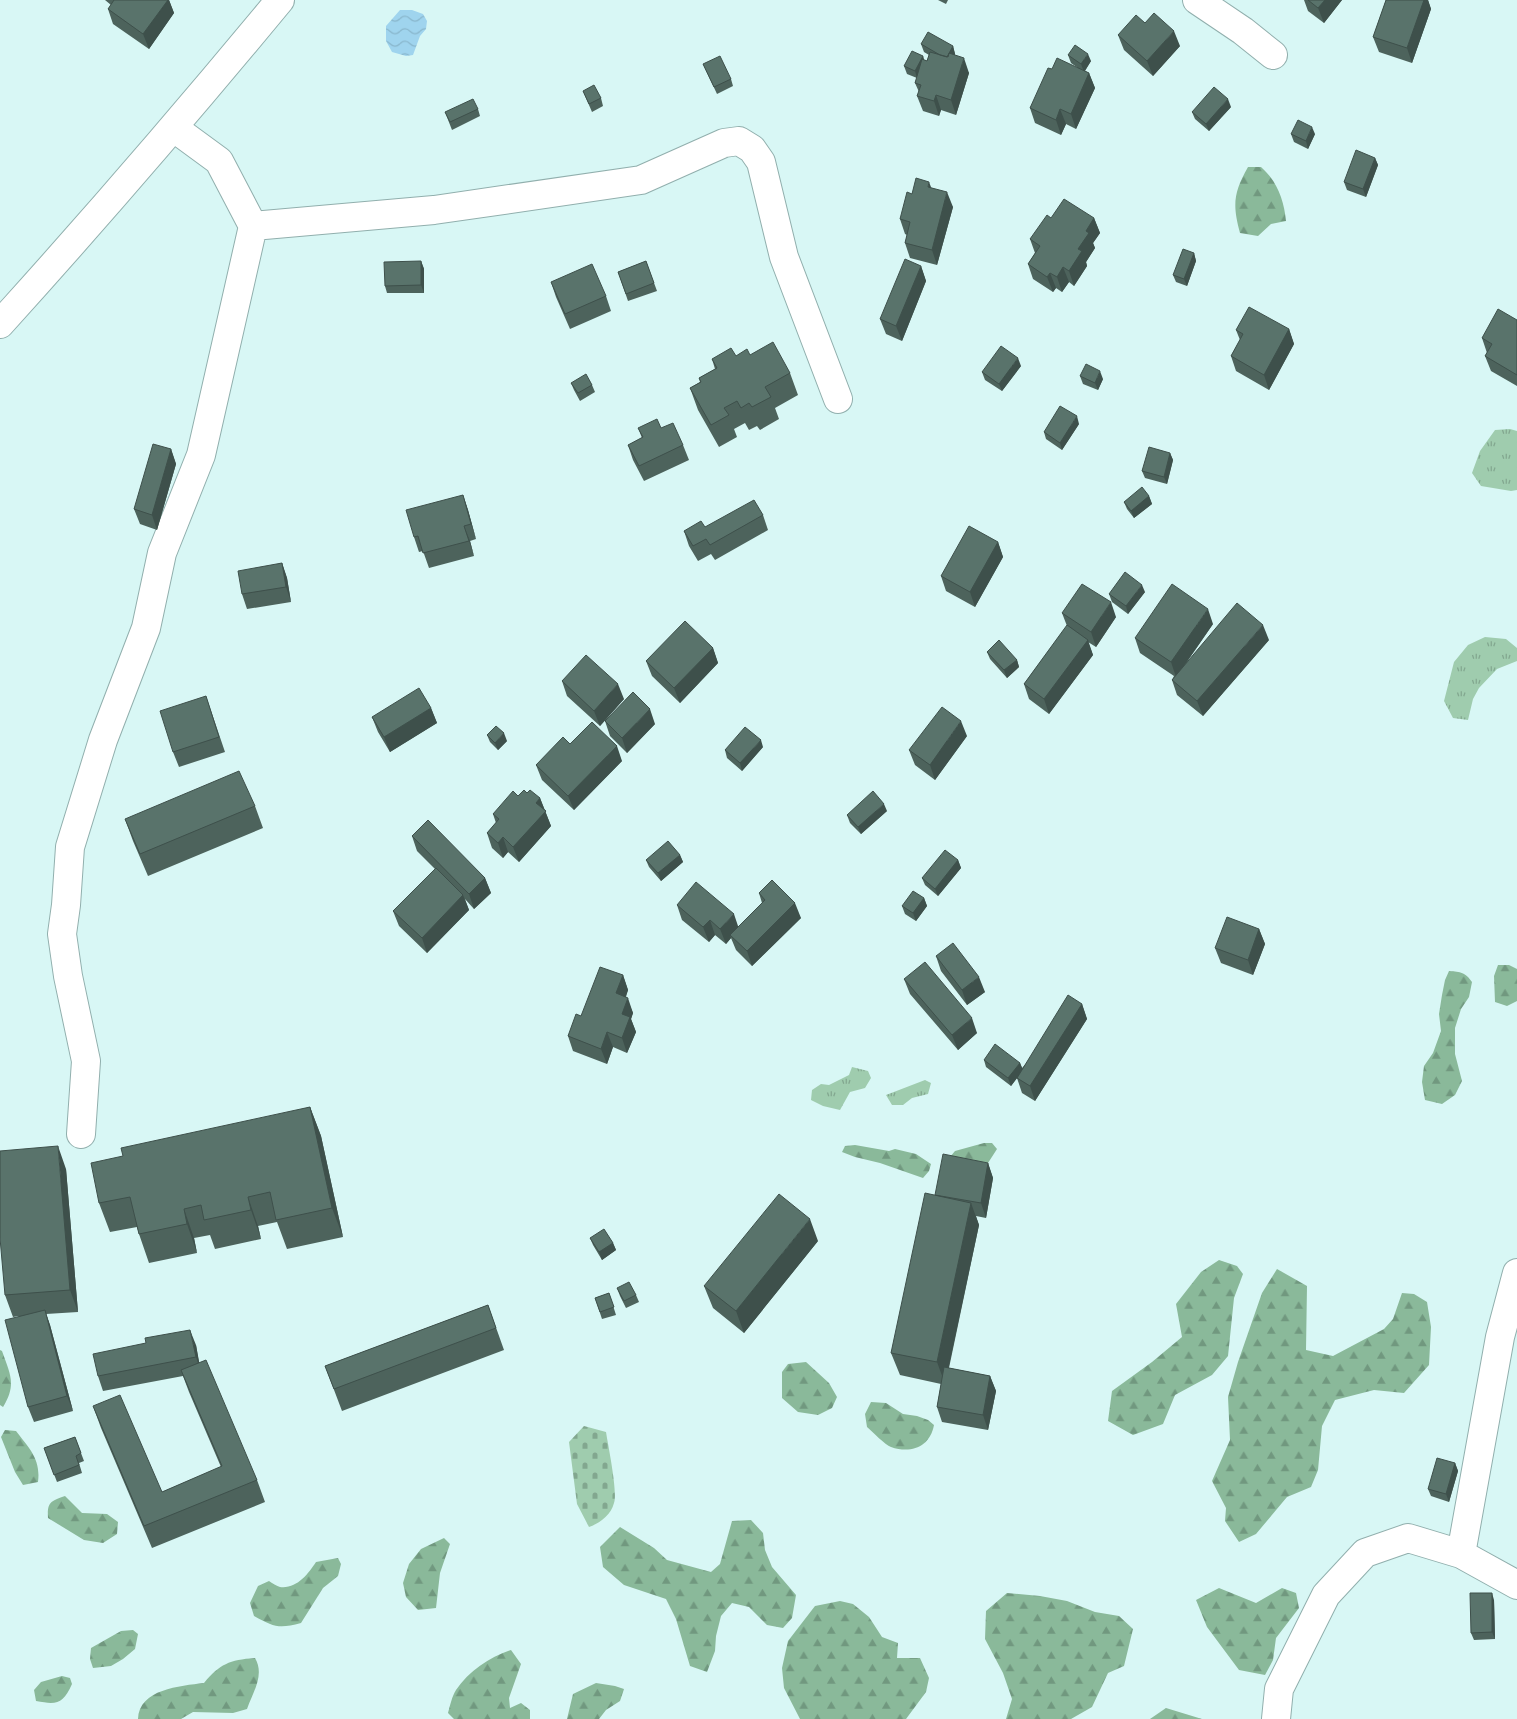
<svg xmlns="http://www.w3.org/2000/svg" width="1517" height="1719" font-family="'Nunito Sans',sans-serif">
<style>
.grass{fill:url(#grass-tufts)}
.forest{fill:url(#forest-firs)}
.cemetery{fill:url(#cemetery-stones)}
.water{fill:url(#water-waves)}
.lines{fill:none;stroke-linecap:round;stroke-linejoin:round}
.minor-casing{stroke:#91afad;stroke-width:30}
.minor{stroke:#fff;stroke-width:28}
.wall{fill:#4d635c}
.shaded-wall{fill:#3e504b}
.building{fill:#59736b;stroke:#3e504b}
</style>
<defs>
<pattern id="grass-tufts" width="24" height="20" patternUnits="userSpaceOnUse" patternTransform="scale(1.25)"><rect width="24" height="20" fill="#9fccae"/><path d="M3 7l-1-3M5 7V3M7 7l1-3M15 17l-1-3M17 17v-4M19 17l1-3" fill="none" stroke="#82a78f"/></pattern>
<pattern id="forest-firs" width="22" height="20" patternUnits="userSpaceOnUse" patternTransform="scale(1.25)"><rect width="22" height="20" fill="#8ab99a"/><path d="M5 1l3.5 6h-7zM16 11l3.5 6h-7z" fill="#71987f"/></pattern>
<pattern id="cemetery-stones" width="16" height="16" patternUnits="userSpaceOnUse" patternTransform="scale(1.25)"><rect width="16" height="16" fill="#9fccae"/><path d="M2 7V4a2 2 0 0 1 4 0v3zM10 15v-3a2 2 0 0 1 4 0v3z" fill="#82a78f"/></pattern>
<pattern id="water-waves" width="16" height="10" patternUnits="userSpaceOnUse" patternTransform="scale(1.25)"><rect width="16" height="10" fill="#9fd4ee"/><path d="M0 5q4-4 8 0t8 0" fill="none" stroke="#89b7cd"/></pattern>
</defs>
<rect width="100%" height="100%" fill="#d8f7f5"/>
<path class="grass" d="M1510,429L1517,431V490L1511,491L1481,486L1472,473L1480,451L1495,430Z
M1485,637L1506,639L1517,648V661L1497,669L1479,688L1473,699L1468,720L1453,718L1444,701L1454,662L1468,645Z
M852,1067L868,1071L871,1078L865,1088L850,1092L840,1110L823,1106L811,1100L812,1090L821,1084L829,1085L849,1075Z
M925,1080L931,1083L928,1094L912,1098L903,1105H892L886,1095Z"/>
<path class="forest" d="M1248,167H1261C1277,181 1284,200 1286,221L1271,224L1258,236L1240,233C1232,204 1234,192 1248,167Z
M1498,965H1509L1517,969V1001L1507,1006L1495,1002L1494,976Z
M1449,971C1461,972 1465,972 1472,982L1469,997L1461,1009L1455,1028V1054L1462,1081L1455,1095L1442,1104L1425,1100L1422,1082L1424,1066L1433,1053L1441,1031L1439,1014L1442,995L1445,980Z
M984,1143H992L997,1149L988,1163L950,1157L955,1151Z
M855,1145L889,1151L895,1149L916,1154L931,1164L929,1171L923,1178L880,1163L855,1157L842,1152L845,1146Z
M1219,1260L1237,1266L1243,1274L1234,1298L1228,1356L1212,1375L1175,1395L1163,1424L1133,1435L1108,1421L1112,1391L1152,1362L1182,1337L1176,1304L1201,1272Z
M1277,1269L1307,1286L1306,1350L1333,1356L1384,1329L1393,1319L1402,1293L1414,1294L1427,1302L1431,1327L1429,1365L1404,1393L1374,1390L1335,1400L1322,1426L1318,1470L1311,1487L1287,1497L1256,1534L1239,1542L1225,1521L1226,1508L1212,1481L1230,1440L1228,1397L1238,1362L1262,1293Z
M0,1350L2,1351C10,1374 17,1384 3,1407L0,1405Z
M806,1362L829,1383L837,1397L832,1408L818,1415L798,1412L782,1398V1372L788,1364Z
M871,1402L886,1403L903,1414L917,1416L928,1420L934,1425C930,1447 911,1454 891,1447C885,1445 873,1432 867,1427L865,1414Z
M5,1430L16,1431C29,1448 41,1459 38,1482L23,1485L15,1472L1,1437Z
M65,1496L82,1513L107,1514L118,1522L117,1534L103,1543L84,1540L48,1518C47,1502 51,1501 65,1496Z
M751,1520L763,1533L765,1550L772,1567L796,1595L792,1618L783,1628L767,1625L749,1607L732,1603L721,1616L716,1636L715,1651L707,1672L690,1666L676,1619L666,1599L624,1585L603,1567L600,1547L620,1527L654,1548L667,1560L711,1572L720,1564L732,1521Z
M444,1538L450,1544L440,1573L436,1608L418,1610L406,1597L403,1583L409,1564L421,1549Z
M338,1558L341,1564L338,1576L323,1588L301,1623C279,1629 274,1627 254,1616L250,1603L258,1586L269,1581C272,1583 277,1586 280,1587C297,1589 308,1574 316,1562Z
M1219,1588L1256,1603L1282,1588L1296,1593L1299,1608L1276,1638L1273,1660L1265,1675L1239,1670L1207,1627L1196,1600Z
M1007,1593L1040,1596L1067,1601L1095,1612L1119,1616L1133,1629L1124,1666L1108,1673L1092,1707L1071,1719H1006L1012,1699L1003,1673L985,1639L986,1611Z
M840,1601L853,1604L869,1617L882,1637L898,1643L897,1658H920L929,1678L926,1692L906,1719H800L784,1688L782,1668L788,1641L815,1606Z
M133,1630L138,1634L135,1649L123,1659L111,1666L93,1668L90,1659L91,1648L121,1631Z
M511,1650L521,1664L509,1698L510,1708L521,1703L530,1710V1719H454L448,1713C450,1706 452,1696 456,1690C469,1671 490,1657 511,1650Z
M255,1658C265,1675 253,1692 247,1709L233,1713L193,1712L181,1719H138C139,1689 180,1686 204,1683C220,1664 229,1660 255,1658Z
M62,1676L70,1678L72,1684C63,1704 57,1705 36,1701L34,1690L41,1682Z
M596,1683L615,1686L624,1689L620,1701L606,1710L599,1719H567L573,1694Z
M1166,1708L1202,1719H1150Z"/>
<path class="cemetery" d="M584,1426L606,1432C608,1445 618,1493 614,1503C611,1515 600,1523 589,1527L577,1504L569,1442Z"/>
<path class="water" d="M400,10H412L423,14L427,21L426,29L420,36L413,55L406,56L392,52L386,41V26Z"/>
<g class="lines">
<defs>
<path id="minor" d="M1197,0L1243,31L1273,55
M253,226L434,210L641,180L724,143L739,141L752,149L761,162L784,257L838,399
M0,324C96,218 189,110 280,0
M81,1134L86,1061L68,976L62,934L66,905L70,847L103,740L146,628L162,553L201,455L253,226L219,161L174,128
M1461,1554L1500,1337L1517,1273
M1276,1719L1279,1689L1326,1595L1365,1553L1408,1538L1461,1554L1517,1585"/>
</defs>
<use href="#minor" class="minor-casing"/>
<use href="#minor" class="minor"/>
</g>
<path class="wall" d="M105,0H169L174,13L149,49L113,24L108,9L111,5Z
M938,0H948L946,4Z
M1304,0H1342L1324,23L1308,11Z
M1386,0H1428L1431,9L1412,63L1379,52L1373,37Z
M1118,35L1180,46L1153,76L1124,50Z
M921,44L953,46L955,54V55L969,73L956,115L941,110L939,116L923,111L917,96L919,92L915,83L917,78L907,74L904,66L923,56L924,60L927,61L929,55L924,52Z
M1068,55L1091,61L1085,71L1089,73L1095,88L1076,129L1066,124L1061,135L1035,123L1030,108L1052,69L1078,68L1071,63Z
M703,64L731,79L733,86L717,94Z
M583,91L601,98L603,106L592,112Z
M1231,107L1209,131L1195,119L1192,112Z
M478,109L480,116L452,130L445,112Z
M1291,134H1315L1308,149L1294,142Z
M1375,158L1378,165L1366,197L1347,190L1344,182Z
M932,188L953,207L937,265L910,258L905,243L907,235L905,234L900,219L912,194Z
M1051,218H1094L1100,233L1093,243L1095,248L1086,262L1087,266L1074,286L1069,282L1062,292L1056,288L1053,292L1033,279L1028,264L1035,253L1030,239Z
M1194,253L1196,261L1187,286L1176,282L1173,275Z
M421,261L424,269V293H387L385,286Z
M646,261L657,291L628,301L618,272Z
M921,266L926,281L902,341L886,334L880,319Z
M551,282L606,296L611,311L570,329L556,297Z
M1517,320V386L1491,371L1485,356L1487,353L1482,338Z
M1289,329L1294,344L1269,390L1236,371L1231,356L1240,340L1236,330Z
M750,355L790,373L798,395L775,408L779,419L760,430L757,426L749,430L745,423L734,429L737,437L719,447L698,410L690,388L700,382L699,378L715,369L712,359Z
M1021,366L1002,391L985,380L982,372Z
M1080,376L1103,379L1098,390L1083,384Z
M571,383L592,385L595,392L580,401L574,390Z
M1079,424L1062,450L1046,439L1044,432Z
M638,428L683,445L689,460L644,481L633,460L628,445L642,438Z
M171,449L176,464L157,530L140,524L134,509Z
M1170,453L1173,460L1167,484L1145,478L1142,471Z
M463,495L468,510L476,539L470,541L474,556L429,568L423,551L419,552L414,537Z
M1149,496L1152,504L1134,518L1127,509L1124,502Z
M763,515L768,530L715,560L711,554L698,561L689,546L684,531L705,527Z
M998,542L1003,557L975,607L946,591L941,576Z
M282,563L287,578L291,602L247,609L242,594Z
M1145,592L1128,614L1112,602L1109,594Z
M1062,613L1116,617L1096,647L1088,642L1093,655L1049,714L1029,699L1024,684L1067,626Z
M1213,624L1187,662L1269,640L1203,716L1177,695L1172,680L1174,676L1140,653L1135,638Z
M713,648L718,663L680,703L652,676L646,661Z
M987,652L1017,660L1019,667L1007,678L990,659Z
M562,681L624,699L600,726L567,696Z
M206,696L225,752L179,767L173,752Z
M431,708L437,723L390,752L378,732L372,717Z
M605,721L655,724L627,753L610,736Z
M487,735L507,741L498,750L490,742Z
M967,736L935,780L915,765L909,750Z
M570,744L622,761L574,810L542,780L536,765Z
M763,747L742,771L727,758L725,750Z
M527,793L540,798L551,826L519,862L508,852L503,858L492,848L487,833L496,823L493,814Z
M255,806L263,828L148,876L133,841L125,819Z
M887,811L861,834L850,823L847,815Z
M412,836L485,878L491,893L474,909L465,899L469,910L427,953L399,926L393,911L435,869L417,851Z
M680,855L683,862L661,881L649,867L646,860Z
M958,860L961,868L938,896L925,885L922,878Z
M759,893L801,918L752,966L736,950L731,938L726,944L715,935L709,942L682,920L677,905L738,927L762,903Z
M924,898L927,906L916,921L905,914L902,906Z
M1259,929L1265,944L1253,975L1221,963L1215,948Z
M936,956L985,992L967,1005L941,971Z
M623,975L628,990L626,997L633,1013L631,1019L636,1032L627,1053L613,1047L607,1064L573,1051L568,1036L581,1016Z
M904,979L977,1033L958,1050L910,994Z
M1082,1004L1087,1019L1035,1101L1022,1093L1017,1078L1011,1086L986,1067L984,1060L1020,1063L1022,1068Z
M310,1107L321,1136L343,1237L287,1249L277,1222L258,1226L261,1239L215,1249L210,1235L194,1238L197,1253L149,1263L139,1234L137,1227L110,1232L99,1203L123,1156Z
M988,1163L993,1178L986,1218L976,1216L979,1225L949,1368L990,1376L996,1391L988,1430L942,1422L937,1407L941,1384L900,1375L891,1353L936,1195Z
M66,1169L78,1312L46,1314L50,1325L73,1411L34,1422L28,1407L19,1316L13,1317L5,1295Z
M590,1238L613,1243L616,1250L602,1260L593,1245Z
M818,1241L744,1333L713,1308L704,1286Z
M617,1288L636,1295L639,1302L626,1308L620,1296Z
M609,1293L616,1315L602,1319L595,1298Z
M488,1305L504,1350L342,1411L325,1366Z
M196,1345L199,1363L257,1480L265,1502L152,1548L101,1428L93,1406L162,1492L221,1467L189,1392L183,1376L103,1391L98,1376Z
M75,1437L84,1461L79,1463L82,1473L57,1482L44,1448Z
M1455,1463L1458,1471L1449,1502L1431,1496L1428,1489Z
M1494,1600L1495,1639L1474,1640L1471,1633Z"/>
<path class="shaded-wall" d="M168,0H169L174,13L149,49L143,34Z
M1325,0H1342L1324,23L1318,8Z
M1424,0H1428L1431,9L1412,63L1407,48Z
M1174,31L1180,46L1153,76L1147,61Z
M953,46L955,54L949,66L946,59Z
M1088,54L1091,61L1084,72L1081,64Z
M923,56L925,64L917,78L915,71Z
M964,58L969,73L956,115L951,100Z
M1089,73L1095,88L1076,129L1071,114Z
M936,95L941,110L939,116L934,101Z
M1228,99L1231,107L1209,131L1206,124Z
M1060,109L1066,124L1061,135L1056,120Z
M1312,127L1315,134L1308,149L1306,141Z
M1375,158L1378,165L1366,197L1363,189Z
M929,182L935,197L928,187Z
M947,192L953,207L937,265L932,250Z
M1094,218L1100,233L1093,243L1095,248L1086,262L1087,266L1074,286L1069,271L1086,231Z
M1194,253L1196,261L1187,286L1184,279Z
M421,261L424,269V293L421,285Z
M921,266L926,281L902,341L896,326Z
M1063,267L1069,282L1062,292L1057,277Z
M1050,273L1056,288L1053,292L1047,277Z
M1289,329L1294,344L1269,390L1264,375Z
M1018,358L1021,366L1002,391L999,384Z
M1100,371L1103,379L1098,390L1095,383Z
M1077,416L1079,424L1062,450L1060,443Z
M171,449L176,464L157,530L152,515Z
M1170,453L1173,460L1167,484L1164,477Z
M463,495L468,510L476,539L471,524Z
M1149,496L1152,504L1134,518L1131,511Z
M464,526L470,541L474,556Z
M998,542L1003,557L975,607L970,592Z
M282,563L287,578L291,602L286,587Z
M1142,585L1145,592L1128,614L1126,606Z
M1111,602L1116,617L1096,647L1091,632Z
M1208,609L1213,624L1176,677L1171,662Z
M1263,625L1269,640L1203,716L1197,701Z
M1088,640L1093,655L1049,714L1044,699Z
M713,648L718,663L680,703L674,688Z
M1017,660L1019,667L1007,678L1004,670Z
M618,684L624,699L600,726L594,711Z
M431,708L437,723L390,752L384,737Z
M650,709L655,724L627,753L622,738Z
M961,721L967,736L935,780L930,765Z
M504,733L507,741L498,750L495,743Z
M761,740L763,747L742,771L740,763Z
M617,746L622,761L574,810L568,796Z
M540,798L551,826L519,862L513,847L536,803Z
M884,804L887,811L861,834L858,827Z
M503,837L508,852L503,858L498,843Z
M680,855L683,862L661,881L658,873Z
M958,860L961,868L938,896L935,889Z
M485,878L491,893L474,909L469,894Z
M463,895L469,910L427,953L422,938Z
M924,898L927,906L916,921L913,913Z
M795,903L801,918L752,966L747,951Z
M734,914L739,929L730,935L731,938L726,944L720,929Z
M710,920L715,935L709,942L703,927Z
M1259,929L1265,944L1253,975L1248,960Z
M623,975L628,990L621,1008L616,993Z
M979,977L985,992L967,1005L962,990Z
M628,998L633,1013L631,1019L636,1032L627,1053L622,1038V1014Z
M1082,1004L1087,1019L1035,1101L1030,1086Z
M972,1018L977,1033L958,1050L952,1035Z
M607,1032L613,1047L607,1064L601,1049Z
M1020,1063L1023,1070L1011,1086L1008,1078Z
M310,1107L321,1136L343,1237L332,1208Z
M58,1146L66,1169L78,1312L70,1290Z
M988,1163L993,1178L986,1218L981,1203Z
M248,1197L258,1226L261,1239L251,1210Z
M971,1203L979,1225L945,1384L937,1362Z
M184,1209L194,1238L197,1253L187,1224Z
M810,1219L818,1241L744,1333L736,1311Z
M613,1243L616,1250L602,1260L599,1252Z
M45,1310L50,1325L73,1411L67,1396Z
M190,1330L196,1345L201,1372L196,1357Z
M990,1376L996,1391L988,1430L983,1415Z
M1455,1463L1458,1471L1449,1502L1446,1494Z
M1492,1593L1494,1600L1495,1639L1492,1632Z"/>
<path class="building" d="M114,0H168L143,34L108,9Z
M1308,0H1325L1318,8Z
M1386,0H1424L1407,48L1373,37Z
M1154,13L1174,31L1147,61L1118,35L1136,15L1145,23Z
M928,32L953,46L947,57L940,55L921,44Z
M1075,45L1088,54L1081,64L1068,55Z
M912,51L923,56L915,71L904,66Z
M930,52L948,57L949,53L964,58L951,100L936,95L934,101L917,96L921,85L915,83L922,59L927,61Z
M720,56L731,79L714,87L703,64Z
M1057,58L1089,73L1071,114L1060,109L1056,120L1030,108L1048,68L1052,69Z
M594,85L601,98L589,104L583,91Z
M1214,87L1228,99L1206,124L1192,112Z
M473,99L478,109L450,122L445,112Z
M1298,120L1312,127L1306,141L1291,134Z
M1356,150L1375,158L1363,189L1344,182Z
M916,178L929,182L928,187L947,192L932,250L905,243L910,222L900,219L907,192L912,194Z
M1064,199L1094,218L1086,231L1089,233L1078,249L1082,251L1069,271L1063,267L1057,277L1050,273L1047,277L1028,264L1040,246L1030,239L1047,215L1051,218Z
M1183,249L1194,253L1184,279L1173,275Z
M905,259L921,266L896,326L880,319Z
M421,261V285L385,286L384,262Z
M646,261L654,283L626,294L618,272Z
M592,264L606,296L565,314L551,282Z
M1249,307L1289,329L1264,375L1231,356L1243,334L1236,330Z
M1498,309L1517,320V375L1485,356L1492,344L1482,338Z
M773,342L790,373L765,387L771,397L752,407L749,403L741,408L737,401L724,408L729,415L711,425L690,388L701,382L699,378L717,368L712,359L731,348L736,356L747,349L750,355Z
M1001,346L1018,358L999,384L982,372Z
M1086,364L1100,371L1095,383L1080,376Z
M586,374L592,385L578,393L571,383Z
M1060,406L1077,416L1060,443L1044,432Z
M657,419L661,428L673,423L683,445L639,466L628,445L643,437L638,428Z
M153,444L171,449L152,515L134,509Z
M1149,447L1170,453L1164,477L1142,471Z
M1142,487L1149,496L1131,511L1124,502Z
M463,495L471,524L464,526L469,541L423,553L418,536L414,537L406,510Z
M754,500L763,515L710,545L706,539L693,546L684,531L701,521L705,527Z
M969,526L998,542L970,592L941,576Z
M282,563L286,587L242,594L238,571Z
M1125,572L1142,585L1126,606L1109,594Z
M1082,584L1111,602L1091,632L1062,613Z
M1172,584L1208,609L1171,662L1135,638Z
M1237,603L1263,625L1197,701L1172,680Z
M685,621L713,648L674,688L646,661Z
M1067,625L1088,640L1044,699L1024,684Z
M999,640L1017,660L1004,670L987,652Z
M586,655L618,684L594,711L562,681Z
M419,688L431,708L384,737L372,717Z
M633,692L650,709L622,738L605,721Z
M206,696L219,737L173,752L160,711Z
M942,707L961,721L930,765L909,750Z
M592,722L617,746L568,796L536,765L563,737L570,744Z
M496,726L504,733L495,743L487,735Z
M745,727L761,740L740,763L725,750Z
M239,771L255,806L140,854L125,819Z
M524,790L527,793L530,790L540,798L536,803L546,811L513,847L503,837L498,843L487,833L499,819L493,814L513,791L518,796Z
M873,791L884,804L858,827L847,815Z
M428,820L485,878L469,894L412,836Z
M668,841L680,855L658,873L646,860Z
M945,850L958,860L935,889L922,878Z
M436,868L463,895L422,938L393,911Z
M772,880L795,903L747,951L730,935L765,900L759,893Z
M696,882L734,914L720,929L710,920L703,927L677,905Z
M913,891L924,898L913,913L902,906Z
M1227,917L1259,929L1248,960L1215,948Z
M953,943L979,977L962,990L936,956Z
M925,962L972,1018L952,1035L904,979Z
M600,967L623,975L616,993L628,998L622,1014L630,1017L622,1038L607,1032L601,1049L568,1036L576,1014L581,1016Z
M1068,995L1082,1004L1030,1086L1017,1078Z
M995,1044L1020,1063L1008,1078L984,1060Z
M310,1107L332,1208L276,1220L270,1192L248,1197L251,1210L204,1220L201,1205L184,1209L187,1224L139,1234L130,1197L99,1203L91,1163L123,1156L121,1148Z
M58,1146L70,1290L5,1295L0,1238V1151Z
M943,1154L988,1163L981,1203L935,1195Z
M925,1193L971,1203L937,1362L891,1353Z
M779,1194L810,1219L736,1311L704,1286Z
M604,1229L613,1243L599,1252L590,1238Z
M629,1282L636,1295L624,1301L617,1288Z
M609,1293L614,1307L600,1312L595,1298Z
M488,1305L496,1328L334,1389L325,1366Z
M45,1310L67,1396L28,1407L5,1320Z
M190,1330L196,1357L98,1376L93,1354L146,1343L145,1338Z
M206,1360L257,1480L144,1526L93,1406L120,1395L162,1492L222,1466L181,1370Z
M944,1367L990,1376L983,1415L937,1407Z
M75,1437L81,1453L76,1456L79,1465L54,1475L44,1448Z
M1437,1458L1455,1463L1446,1494L1428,1489Z
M1470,1593H1492V1632L1471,1633Z"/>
</svg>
